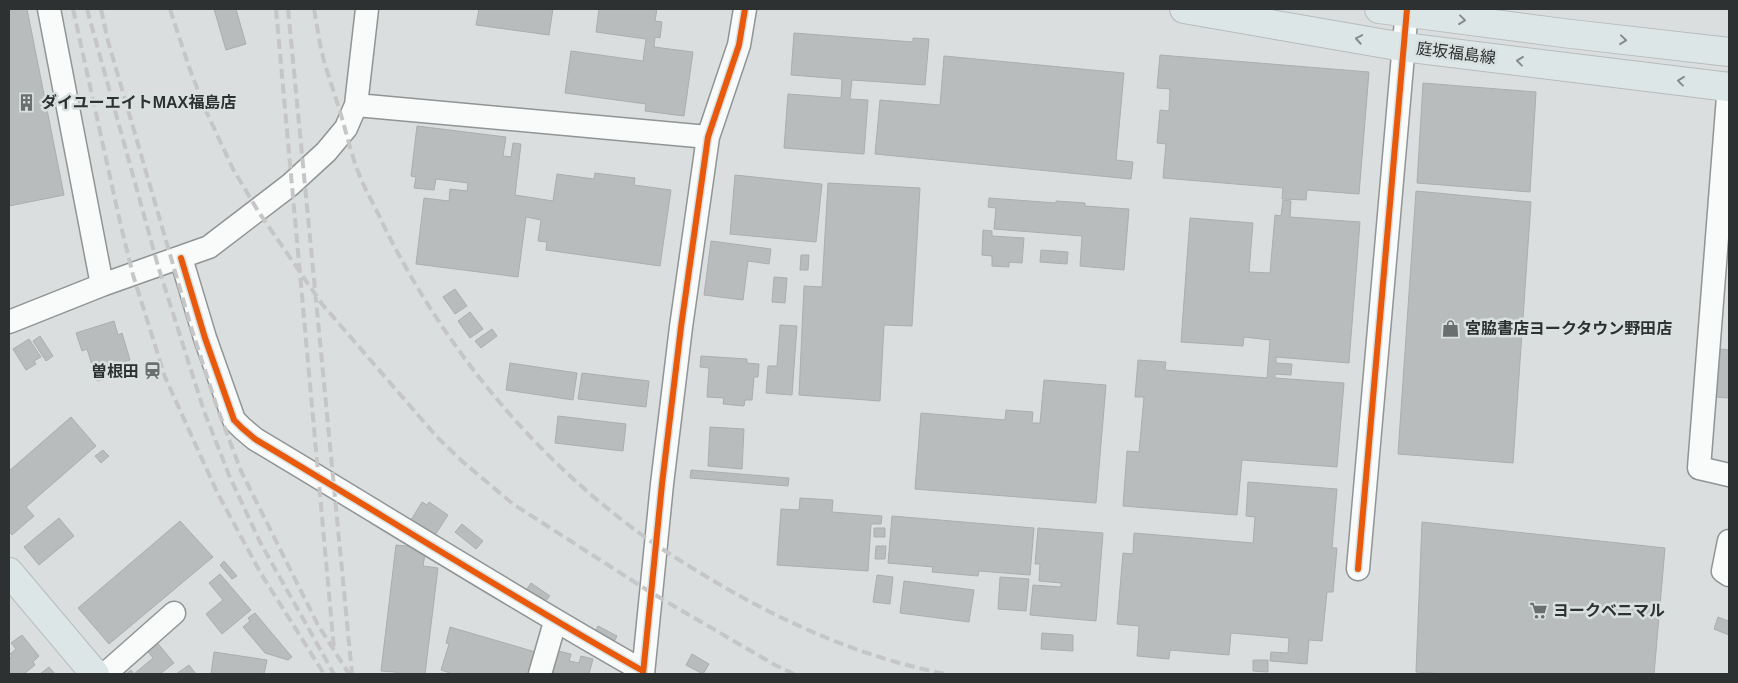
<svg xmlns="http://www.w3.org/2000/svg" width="1738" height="683" font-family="Arial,'Noto Sans JP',sans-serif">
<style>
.building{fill:#b9bcbc;stroke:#aaaeae}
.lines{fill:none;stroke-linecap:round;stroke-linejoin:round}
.minor-casing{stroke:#919494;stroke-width:25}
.major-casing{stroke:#b8bbbb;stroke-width:30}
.minor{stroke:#f9fafa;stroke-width:22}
.major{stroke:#dde6e6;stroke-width:28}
.rail{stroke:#c6c6c6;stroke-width:4;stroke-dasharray:10 5;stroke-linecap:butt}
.cycleway-casing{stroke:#d8e0e0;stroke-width:9}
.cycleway{stroke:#e8590c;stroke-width:6}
.oneway{stroke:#868c8c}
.labels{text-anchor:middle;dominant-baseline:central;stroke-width:5;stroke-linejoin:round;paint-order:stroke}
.street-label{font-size:16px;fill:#2e3131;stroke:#d8e0e0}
.poi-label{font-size:16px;font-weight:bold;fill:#2e3131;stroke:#d8e0e0;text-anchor:start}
</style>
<rect width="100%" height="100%" fill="#dadede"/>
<path class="building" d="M9,9H27L64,195L9,206Z
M214,9H236L246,44L226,50Z
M479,9H553L549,35L476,25Z
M599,9H657L655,21L662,22L660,38L655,37L654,47L693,52L684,116L645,111L646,104L565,93L571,51L643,61L646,39L596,32Z
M794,33L913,42V38L929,39L925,85L852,80L850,99L868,100L864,154L784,148L788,94L841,98L842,79L791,75Z
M1160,55L1369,72L1359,194L1307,190L1306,200L1282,199L1283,188L1163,178L1166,144L1157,143L1160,110L1169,111L1170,89L1157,88Z
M944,56L1124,73L1116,160L1133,162L1131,179L875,154L880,100L940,105Z
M1423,83L1536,92L1530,192L1417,183Z
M417,126L506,137L503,156L511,157L513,143L521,144L515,195L553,201L557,174L594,179L595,173L635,178L634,185L671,190L660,266L546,250L547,242L538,241L541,220L526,217L518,277L416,264L424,198L449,201L450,189L467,191L468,183L436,179L434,190L414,188L416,177L411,176Z
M735,175L822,184L816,242L730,234Z
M828,183L920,188L912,326L884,325L880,401L799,395L804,286L822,287Z
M1416,191L1531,202L1513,463L1398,454Z
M989,198L1056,203V201L1085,203V206L1129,209L1124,270L1080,266L1082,236L994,229L996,208L988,207Z
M1283,200L1291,201L1290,217L1360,222L1349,363L1276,357V363L1292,364L1291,375L1275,374V378L1344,383L1337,467L1242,460L1237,515L1123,506L1127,451L1139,452L1144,397H1135L1138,360L1166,362L1165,370L1267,378L1270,340L1244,337L1243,346L1181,342L1190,218L1253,223L1249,272L1270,273L1275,215L1281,216Z
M983,230L992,231V236L1024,238L1022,263L1009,262V267L992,266V256L982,255Z
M711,241L771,249L769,264L748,261L743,300L704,295Z
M1041,250L1068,252L1067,264L1040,262Z
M801,255H809L808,270H800Z
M774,277L787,278L785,303L772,302Z
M455,289L467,306L455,314L443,297Z
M470,312L483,329L470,338L458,321Z
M114,321L118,335L122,333L130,360L103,368L106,379L97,381L87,349L82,351L76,333Z
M780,325L797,326L792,395L766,393L768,366H777Z
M492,329L497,336L481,348L475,341Z
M40,336L53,356L46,361L33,341Z
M29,339L41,357L34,361L36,364L26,370L13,349Z
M1720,349L1729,350V398L1715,397Z
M701,356L747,359V363L759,364L758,377H754L752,400H745L744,406L723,404L724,398L707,397L709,368L700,367Z
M510,363L577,373L573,400L506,390Z
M582,373L649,381L646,407L578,399Z
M1044,380L1106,385L1096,503L915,489L921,413L1005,420L1006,410L1033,412L1032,423H1040Z
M558,416L626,424L623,451L555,443Z
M71,417L96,446L26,507L34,516L12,535L9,531V471Z
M710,427L744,429L742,469L708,466Z
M103,450L109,456L101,463L95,456Z
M691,470L789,478L788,486L690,478Z
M1248,482L1337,489L1332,548H1337L1333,592H1327L1322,641L1309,640L1307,664L1270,661L1271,652L1288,653L1289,638L1231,633L1229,655L1170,650L1169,659L1137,656L1139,626L1117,624L1123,553L1133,554L1134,533L1253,543L1255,517L1246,516Z
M800,498L833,500L832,512L882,516L881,524H871L868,571L777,565L781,509L799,510Z
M422,502L427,505L429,502L448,515L435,535L411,520Z
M892,516L1034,528L1030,575L979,571L978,576L932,572L933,567L888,563Z
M59,518L74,536L39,565L24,547Z
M180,521L213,557L109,644L78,608Z
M1422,522L1665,548L1654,674H1446L1416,672Z
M462,524L483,541L476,549L455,532Z
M874,528H885V537H874Z
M1038,528L1103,533L1096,621L1030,615L1033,585L1061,587V583L1039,581L1040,564H1035Z
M396,545L426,548L423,566L438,568L425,674H396V672L381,671Z
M876,546H886L885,559H875Z
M224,561L237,576L232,579L220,565Z
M220,574L251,610L222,634L206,614L223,600L209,583Z
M877,575L893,577L890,604L873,602Z
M1000,577L1029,579L1026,611L998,609Z
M904,581L974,590L969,622L900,613Z
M531,583L550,596L543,604L525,592Z
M255,613L292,657L288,660L265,653L243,627L250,621L248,618Z
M1718,617L1728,621L1729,617V635L1714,629Z
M598,626L617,636L613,644L594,634Z
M450,627L539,653L533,674H453L441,670L449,644L446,643Z
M1042,633L1073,635V651L1041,649Z
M22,635L39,656L33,662L35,665L24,674H9V659L12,656L10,654L16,649L11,643Z
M155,640L174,663L160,674H126L131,670L134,674L153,658L145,648Z
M554,650L571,654L569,661L579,663L581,656L593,659L589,674H557L549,672Z
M214,652L267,660L264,674H211Z
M692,654L709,664L703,674L686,665Z
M1253,660H1268V672L1253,671Z
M189,665L196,674H176Z
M49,667L55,674H40Z"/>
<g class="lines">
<defs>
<path id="minor" d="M49,9L102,285
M1729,84L1699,468L1729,475
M356,105L708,137
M181,258L205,338L234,420L242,428L255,439C384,516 512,597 643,671
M9,322L102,285L209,247L290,185L326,152L346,128L356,105L367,9
M1729,541L1723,571L1729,575
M1358,569L1407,9
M105,674L174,613
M540,674L555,622
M643,674L662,484L681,327L708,137L739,45L745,9"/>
<path id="major" d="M1184,9L1403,47L1729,87
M1379,9L1563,33L1729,52
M9,572L95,674"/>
</defs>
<use href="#minor" class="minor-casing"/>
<use href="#major" class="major-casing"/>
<use href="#minor" class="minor"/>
<use href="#major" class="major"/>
<path class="rail" d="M73,9L120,222L133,275L165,377L217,492L260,572L324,674
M87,9L158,266L204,411L229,475L260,542L334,674
M101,9L108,41L192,330L217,407L241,471L318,625L349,674
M170,9L189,67L206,111L233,169L258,211L322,304L437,437L463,462L513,504L650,592L775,665L794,674
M276,9L334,649
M288,9L352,674
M314,9C317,25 319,41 323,57C329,79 337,100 343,122C348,139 352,157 359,174C365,190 375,206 382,222C441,343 529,452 638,532C665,552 695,570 724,587C793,627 868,659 946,674"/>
<defs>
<path id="cycleway" d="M181,258L205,338L234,420L242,428L255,439C384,516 512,597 643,671
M1358,569L1407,9
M643,674L662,484L681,327L708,137L739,45L745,9"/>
</defs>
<use href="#cycleway" class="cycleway-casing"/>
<use href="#cycleway" class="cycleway"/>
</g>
<defs><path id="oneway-chevron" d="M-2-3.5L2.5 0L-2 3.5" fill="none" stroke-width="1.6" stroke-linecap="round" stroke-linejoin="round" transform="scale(1.25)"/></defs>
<g class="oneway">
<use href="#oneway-chevron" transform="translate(1462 20) rotate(7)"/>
<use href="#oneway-chevron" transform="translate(1359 39) rotate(-170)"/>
<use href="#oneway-chevron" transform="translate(1623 40) rotate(6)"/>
<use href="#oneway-chevron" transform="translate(1520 61) rotate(-173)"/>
<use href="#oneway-chevron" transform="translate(1681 81) rotate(-173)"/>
</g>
<defs>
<symbol id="building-bare" viewBox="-9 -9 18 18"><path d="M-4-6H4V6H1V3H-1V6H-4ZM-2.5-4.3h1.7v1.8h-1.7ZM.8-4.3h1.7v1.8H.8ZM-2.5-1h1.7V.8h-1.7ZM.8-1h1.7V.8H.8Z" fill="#6a6e6e" stroke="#d8e0e0" stroke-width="2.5" paint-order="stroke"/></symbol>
<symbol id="shop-bare" viewBox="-9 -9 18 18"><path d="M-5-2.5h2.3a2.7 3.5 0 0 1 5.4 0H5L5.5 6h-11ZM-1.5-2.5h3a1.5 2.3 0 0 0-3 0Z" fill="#6a6e6e" stroke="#d8e0e0" stroke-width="2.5" paint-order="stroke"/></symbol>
<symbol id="station-bare" viewBox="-9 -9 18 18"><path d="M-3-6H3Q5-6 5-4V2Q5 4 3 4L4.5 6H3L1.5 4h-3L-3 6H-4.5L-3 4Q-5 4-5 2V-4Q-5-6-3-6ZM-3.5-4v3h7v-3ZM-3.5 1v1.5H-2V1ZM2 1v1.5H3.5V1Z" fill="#6a6e6e" stroke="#d8e0e0" stroke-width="2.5" paint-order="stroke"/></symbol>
<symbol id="supermarket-bare" viewBox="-9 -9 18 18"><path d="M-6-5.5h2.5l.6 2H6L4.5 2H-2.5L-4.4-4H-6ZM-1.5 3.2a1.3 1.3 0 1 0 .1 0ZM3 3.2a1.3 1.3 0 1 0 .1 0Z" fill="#6a6e6e" stroke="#d8e0e0" stroke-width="2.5" paint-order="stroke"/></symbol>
</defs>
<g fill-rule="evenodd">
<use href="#building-bare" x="14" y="90" width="25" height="25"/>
<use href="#shop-bare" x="1438" y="316" width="25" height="25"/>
<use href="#station-bare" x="140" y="358" width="25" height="25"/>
<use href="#supermarket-bare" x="1526" y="598" width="25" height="25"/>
</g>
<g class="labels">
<g class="street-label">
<text transform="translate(1456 53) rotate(7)">庭坂福島線</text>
</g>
<g class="poi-label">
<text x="41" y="102">ダイユーエイトMAX福島店</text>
<text x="1465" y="328">宮脇書店ヨークタウン野田店</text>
<text x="139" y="371" text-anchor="end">曽根田</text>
<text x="1553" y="610">ヨークベニマル</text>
</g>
</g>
<rect width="1738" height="683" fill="none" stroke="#2e3131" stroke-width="20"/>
</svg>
